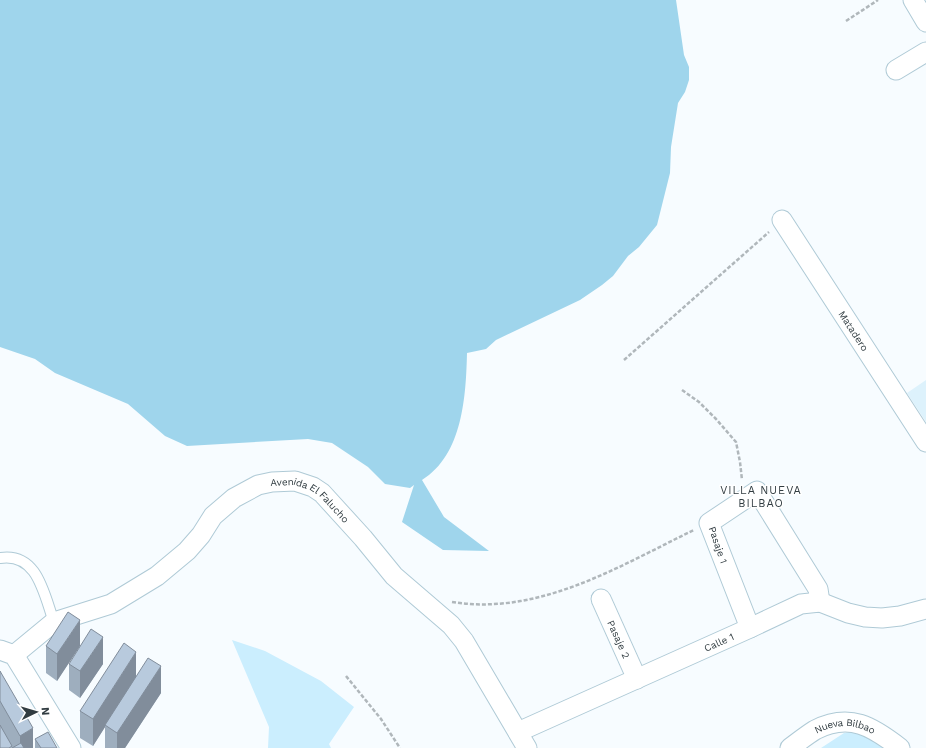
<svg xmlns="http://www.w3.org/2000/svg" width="926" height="748" font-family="'Work Sans',sans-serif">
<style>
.built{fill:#ddf2fc}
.green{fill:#cbeefe}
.forest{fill:#9fd5ec}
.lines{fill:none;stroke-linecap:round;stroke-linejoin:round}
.service-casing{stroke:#afcad6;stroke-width:12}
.minor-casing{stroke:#afcad6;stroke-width:21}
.path{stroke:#b0b7bb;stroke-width:2.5;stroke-dasharray:4 2;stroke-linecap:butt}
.service{stroke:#fff;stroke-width:10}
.minor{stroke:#fff;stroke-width:19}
.wall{fill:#9eaebe}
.shaded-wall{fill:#818d9b}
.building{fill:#b8cadd;stroke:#818d9b}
.labels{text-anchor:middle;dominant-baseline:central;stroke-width:3;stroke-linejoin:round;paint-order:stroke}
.street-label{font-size:10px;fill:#313c41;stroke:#fff}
.neighbourhood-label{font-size:11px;letter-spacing:1px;fill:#313c41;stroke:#fff}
</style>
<rect width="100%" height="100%" fill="#f7fcff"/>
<path class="built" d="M926,380V422L907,393Z"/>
<path class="green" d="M232,640L265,651L321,681L354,707L329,744L331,748H268L269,727Z
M856,731L869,734L885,748H821L844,733Z"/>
<path class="forest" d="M0,0H676L684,55L689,67V80L685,92L678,103L671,147L670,173L657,225L639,247L628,256L613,276L602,285L580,300L496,340L486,349L467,353C466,395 463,455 422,480L444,517L489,551L443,550L402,522L414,485L410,488L385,484L368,467L332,443L308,439L187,446L165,436L128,404L55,373L35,359L0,347Z"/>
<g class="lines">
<defs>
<path id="service" d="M0,558C38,552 44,595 54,622"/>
<g id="minor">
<path d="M913,0L926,22"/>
<path d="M896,70L926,52"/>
<path id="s1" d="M782,220L926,442"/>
<path id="s2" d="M601,599L637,679"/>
<path d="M750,628L709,523L757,491L818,589L820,602"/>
<path d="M0,650L14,655L71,748"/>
<path id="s3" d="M14,655L54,622L111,604L157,576L187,551L201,535L213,516L234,498L258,485L272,482L295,481L313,487L322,493L363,538L394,576L451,625L464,641L527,748"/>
<path id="s4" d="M518,732L750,628L801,604L820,602L848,613L865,617L882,618L900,616L926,609"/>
<path id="s5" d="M790,748C798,742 807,735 815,730C850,712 873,727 900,748"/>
</g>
</defs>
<use href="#service" class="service-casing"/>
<use href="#minor" class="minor-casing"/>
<path class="path" d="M846,21L878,0
M624,360L769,232
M682,390L699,402L716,419L736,442L740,462L742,480
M452,602C540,616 619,566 694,530
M346,676L381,719L400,748"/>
<use href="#service" class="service"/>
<use href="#minor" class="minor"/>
</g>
<path class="wall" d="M46,646H80L57,681L46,673Z
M69,664H103L80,698L69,690Z
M0,671L33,748H0Z
M136,676L161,693L125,748H105V727L93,746L80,738V711Z
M35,739L57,748H35Z"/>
<path class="shaded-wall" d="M80,620V646L57,681V654Z
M103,637V664L80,698V671Z
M136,652V678L105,725V727L93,746V719Z
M161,666V693L125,748H117V733Z
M33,728V748H20V736Z"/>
<path class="building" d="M68,612L80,620L57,654L46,646Z
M91,629L103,637L80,671L69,664Z
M124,643L136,652L93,719L80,711Z
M148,658L161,666L117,733L105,725Z
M0,671L33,728L20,736L0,701Z
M0,725L12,746L9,748H0Z
M48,732L57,748H41L35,739Z
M21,743L24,748H12Z"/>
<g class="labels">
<g class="street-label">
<text stroke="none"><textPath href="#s1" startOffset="132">Matadero</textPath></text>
<text stroke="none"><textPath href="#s3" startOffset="362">Avenida El Falucho</textPath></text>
<text transform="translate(718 545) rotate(71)">Pasaje 1</text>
<text stroke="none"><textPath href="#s2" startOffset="44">Pasaje 2</textPath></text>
<text stroke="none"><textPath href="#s4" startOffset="220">Calle 1</textPath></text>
<text stroke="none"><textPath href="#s5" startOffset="62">Nueva Bilbao</textPath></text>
</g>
<g class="neighbourhood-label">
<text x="761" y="490">VILLA NUEVA<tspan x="761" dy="13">BILBAO</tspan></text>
</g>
</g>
<g transform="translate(36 712) rotate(85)" stroke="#ffffff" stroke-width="3" paint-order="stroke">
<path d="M0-3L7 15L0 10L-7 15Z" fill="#313c41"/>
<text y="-6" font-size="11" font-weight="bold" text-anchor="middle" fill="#313c41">N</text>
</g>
</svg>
